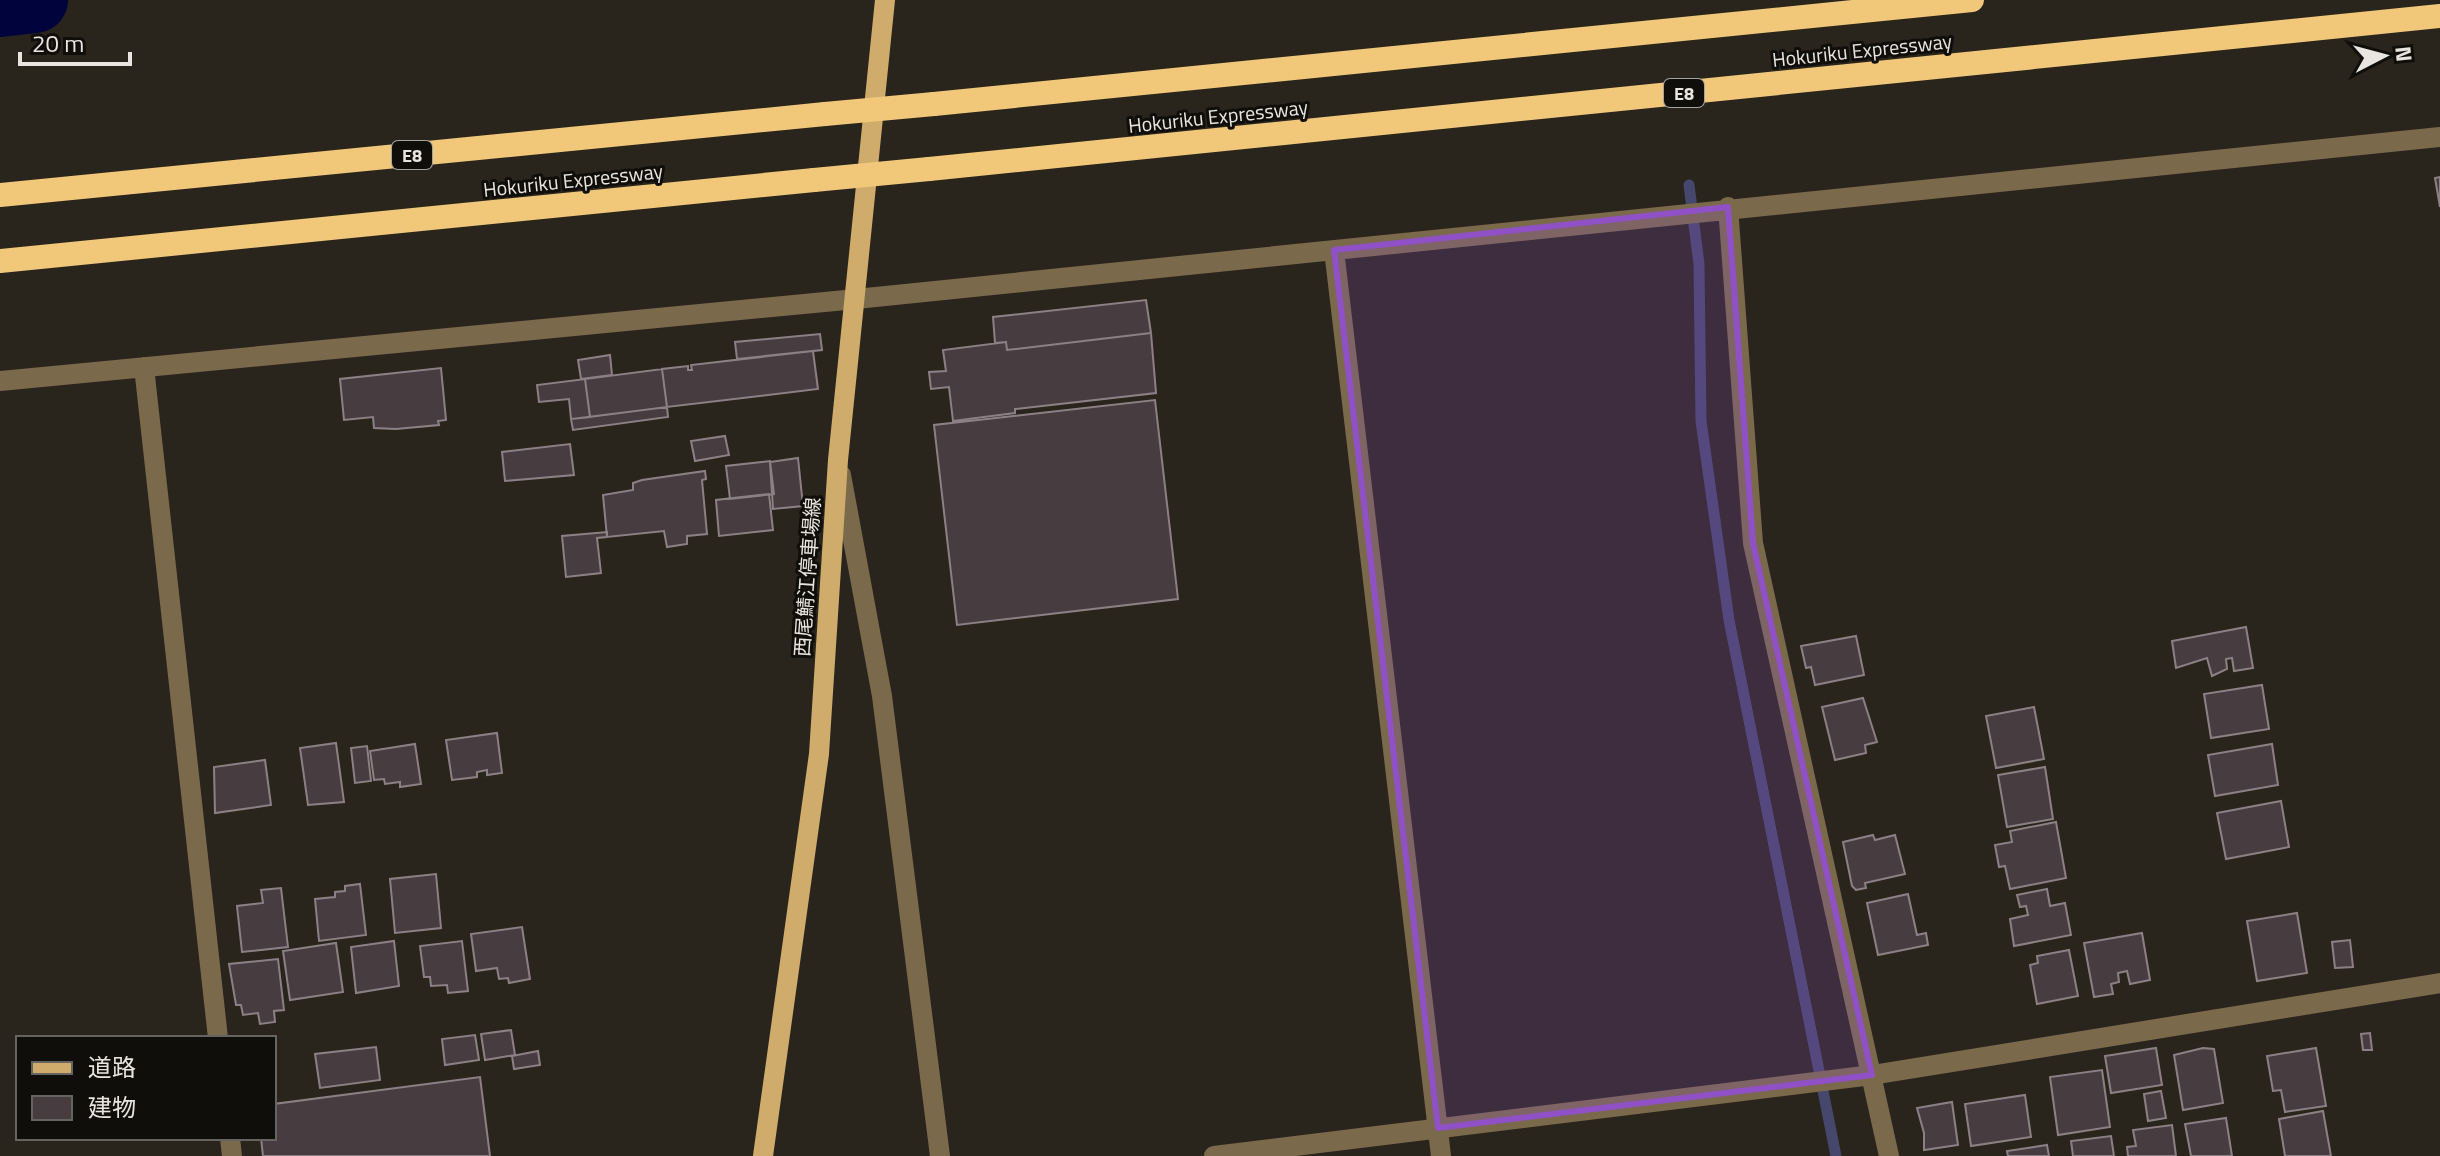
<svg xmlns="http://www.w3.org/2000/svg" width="2440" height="1156" font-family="'Titillium Web','Noto Sans JP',sans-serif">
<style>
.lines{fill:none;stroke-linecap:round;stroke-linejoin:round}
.stream{stroke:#46476d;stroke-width:11}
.river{stroke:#00033c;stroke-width:66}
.building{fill:#473d40;stroke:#8c8084;stroke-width:2}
.minor{stroke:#7a694b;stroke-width:20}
.major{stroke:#cfac6c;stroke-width:20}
.highway{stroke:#f1c779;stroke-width:24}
.highway-bridge{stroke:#f1c779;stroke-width:24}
.marked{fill:#9151c6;fill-opacity:0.2;stroke:#9151c6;stroke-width:6;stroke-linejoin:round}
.labels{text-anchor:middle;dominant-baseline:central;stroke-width:6;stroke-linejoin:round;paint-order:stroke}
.shield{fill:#100e0b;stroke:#a7a4a0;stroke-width:2}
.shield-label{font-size:18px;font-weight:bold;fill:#e8e5e0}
.street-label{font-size:20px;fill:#e8e5e0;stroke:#100e0b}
</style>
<rect width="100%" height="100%" fill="#29251d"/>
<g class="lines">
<path class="stream" d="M1689,185L1699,264L1701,421L1729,620L1836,1156"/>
<path class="river" d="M0,4L35,0"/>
</g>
<path class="building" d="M2440,177V207L2435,178Z
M1146,300L1151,333L1007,350L1006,342L995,343L993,317Z
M1151,333L1156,393L1015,409V413L953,421L949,387L931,389L929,372L946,371L943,350L1006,342L1007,350Z
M820,334L822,350L737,359L735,342Z
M813,351L818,389L667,407L662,369L688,366V370H692L691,365Z
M610,355L612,375L581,379L578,360Z
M441,368L446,420L438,421L439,425L396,429L374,428L373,417L344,420L340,379Z
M662,369L667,407L590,417L585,379Z
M585,379L590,417L571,419L569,399L539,402L537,385Z
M1155,400L1178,599L957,625L934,425Z
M667,407L668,417L573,430L571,419Z
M725,436L729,455L695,461L691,441Z
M570,444L574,475L505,481L502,452Z
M798,458L803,506L773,509L770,462Z
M770,461L774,494L730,499L726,466Z
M705,471L706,479L702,480L707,534L687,536V544L667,547L664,531L607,537L603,495L633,490V483L642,480Z
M769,494L773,530L719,536L716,500Z
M607,532V537L597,538L601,573L566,577L562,536Z
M2246,627L2253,668L2234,671L2232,658L2226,659L2227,669L2212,676L2207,658L2176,668L2172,641Z
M1856,636L1864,675L1815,685L1811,667L1806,668L1801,646Z
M2262,685L2269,729L2211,738L2204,694Z
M1863,698L1877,742L1865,745L1866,753L1835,760L1822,707Z
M2034,707L2044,759L1996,768L1986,716Z
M497,733L502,773L487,775V770L477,772V777L452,780L446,740Z
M336,743L344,802L308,805L300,748Z
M415,744L421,784L400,787V782L385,784L384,779L374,780L370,751Z
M2272,744L2278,785L2215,796L2208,755Z
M367,746L371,781L355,783L351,748Z
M265,760L271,805L215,813L214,767Z
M2045,767L2053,819L2007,827L1998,775Z
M2281,801L2289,847L2226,859L2217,813Z
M2056,822L2066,878L2010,889L2005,866L1999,867L1995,845L2012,842L2010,831Z
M1873,835L1875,840L1895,835L1905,874L1865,883L1866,888L1856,890L1852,886L1843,842Z
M436,874L441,928L395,933L390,879Z
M360,884L366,935L319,941L315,899L335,897V892L345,891V886Z
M281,888L288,947L242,952L237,906L263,903L261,890Z
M2047,889L2050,906L2065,903L2071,935L2014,946L2010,919L2028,915L2026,906L2020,907L2017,895Z
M1908,894L1917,935L1926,933L1928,945L1878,955L1867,903Z
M2297,913L2307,973L2257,981L2247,921Z
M522,927L530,979L509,983L508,978L499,979L497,968L476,971L471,934Z
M2142,933L2150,980L2130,984L2127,971L2118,973L2119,982L2111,984L2113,994L2094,997L2084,943Z
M2350,940L2353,967L2335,968L2332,942Z
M394,941L399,986L356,993L351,947Z
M462,941L468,991L448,993L447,985L431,986L430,977H424L420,946Z
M336,943L343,992L290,1000L283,951Z
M2069,950L2078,996L2037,1004L2030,965L2038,963L2037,956Z
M278,959L284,1010L274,1011L275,1022L260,1024L258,1013L243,1015L241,1005H236L229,964Z
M511,1030L515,1055L485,1060L481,1034Z
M2370,1033L2372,1050H2363L2361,1034Z
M475,1035L479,1060L445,1065L442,1039Z
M376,1047L380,1080L320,1088L315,1054Z
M2156,1048L2162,1085L2111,1093L2105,1056Z
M2203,1048L2214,1049L2223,1103L2183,1110L2174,1055Z
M2316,1048L2326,1106L2285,1112L2281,1090L2273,1091L2267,1056Z
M538,1051L540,1065L514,1069L512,1056Z
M2102,1070L2110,1127L2058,1135L2050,1077Z
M480,1077L490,1156H263L261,1138H274V1104Z
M2161,1091L2166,1118L2148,1121L2144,1094Z
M2025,1095L2031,1137L1971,1146L1965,1104Z
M1952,1102L1958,1145L1924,1150V1133L1917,1108Z
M2323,1111L2331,1156H2285L2279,1119Z
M2226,1118L2232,1156H2191L2185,1124Z
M2172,1125L2176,1156H2128L2127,1147L2136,1146L2133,1130Z
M2111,1136L2114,1156H2073L2071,1141Z
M2047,1145L2049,1156H2008L2007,1151Z"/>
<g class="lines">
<path class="minor" d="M1728,207L1753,543L1889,1156
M1334,250L1441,1156
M144,367L218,1038
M0,381L856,299L2440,137
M841,475L882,696L940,1156
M230,1138L232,1156
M1214,1156L1872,1075L2440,983"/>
<path class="major" d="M763,1156L819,754L838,460L885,0"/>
<path class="highway" d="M934,104L1972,0
M929,169L2440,16
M0,195L825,114
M0,261L814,180"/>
<path class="highway-bridge" d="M825,114L934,104
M814,180L929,169"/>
</g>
<path class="marked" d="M1728,207L1753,543L1872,1075L1438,1128L1334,250Z"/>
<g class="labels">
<g class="shield">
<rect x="1664" y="79" width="40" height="28" rx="6"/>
<rect x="392" y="141" width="40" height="28" rx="6"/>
</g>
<g class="shield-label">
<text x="1684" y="93">E8</text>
<text x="412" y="155">E8</text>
</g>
<g class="street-label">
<text transform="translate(1862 50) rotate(-6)">Hokuriku Expressway</text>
<text transform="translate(1218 116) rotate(-6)">Hokuriku Expressway</text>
<text transform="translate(573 180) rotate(-6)">Hokuriku Expressway</text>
<text transform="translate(807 577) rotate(-86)">西尾鯖江停車場線</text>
</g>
</g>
<rect x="16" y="1036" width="260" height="104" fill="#100e0b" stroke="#666460" stroke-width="2"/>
<rect x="32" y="1062" width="40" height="12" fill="#cfac6c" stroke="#666460" stroke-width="2"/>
<text x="88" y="1076" font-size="24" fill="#e8e5e0">道路</text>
<rect x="32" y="1096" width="40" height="24" fill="#473d40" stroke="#666460" stroke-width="2"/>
<text x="88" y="1116" font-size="24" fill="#e8e5e0">建物</text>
<g transform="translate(2384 56) rotate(84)" stroke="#100e0b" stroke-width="6" paint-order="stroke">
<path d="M0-6L14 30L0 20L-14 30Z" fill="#e8e5e0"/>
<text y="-12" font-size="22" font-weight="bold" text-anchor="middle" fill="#e8e5e0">N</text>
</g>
<path d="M20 52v12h110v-12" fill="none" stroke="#e8e5e0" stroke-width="4"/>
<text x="32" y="52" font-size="24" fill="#e8e5e0" stroke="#100e0b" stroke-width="6" paint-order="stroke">20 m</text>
</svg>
